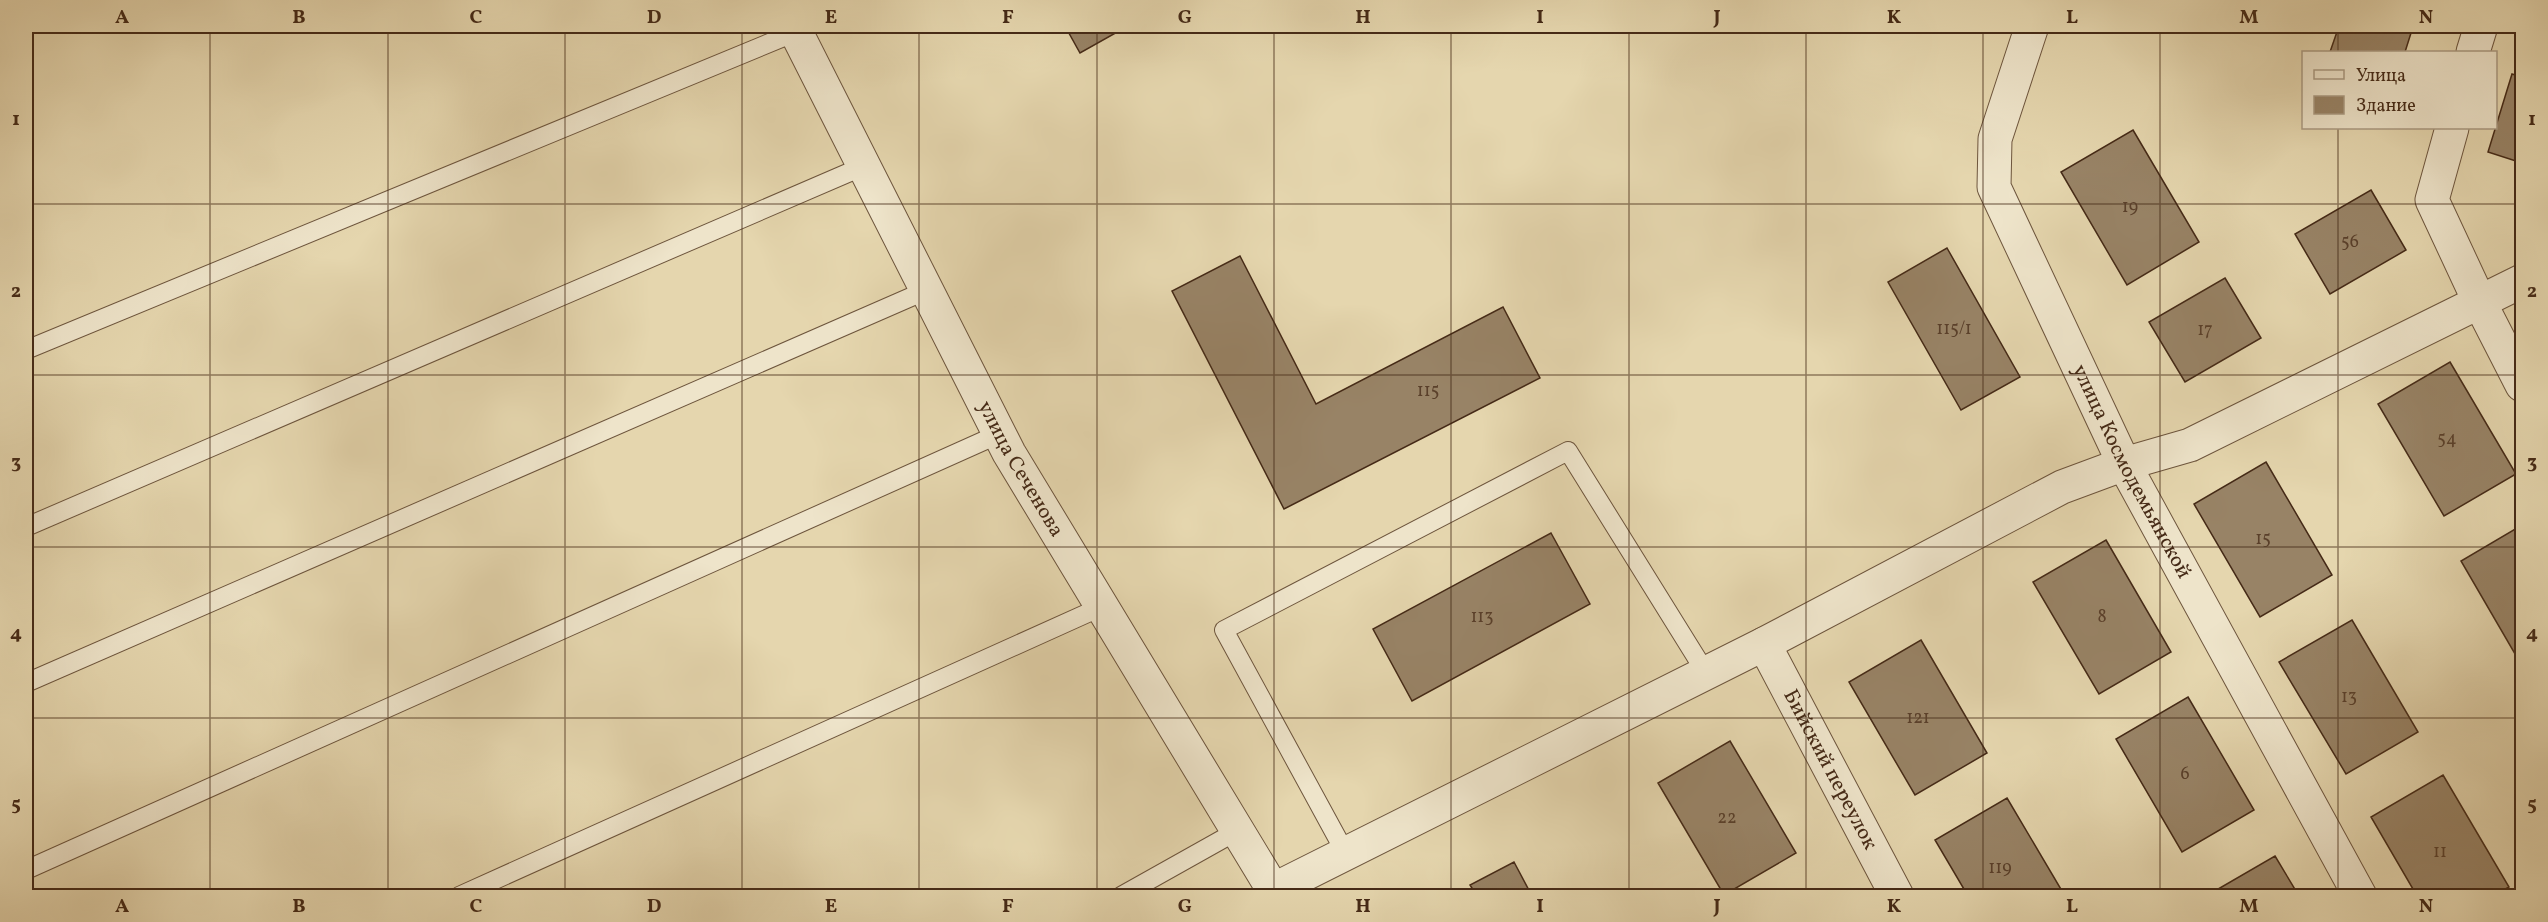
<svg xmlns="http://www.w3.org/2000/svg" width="2548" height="922" font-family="Vollkorn,serif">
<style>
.building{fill:#988366;stroke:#452a17;stroke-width:1.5}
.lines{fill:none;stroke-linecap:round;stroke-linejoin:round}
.service-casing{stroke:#6d553d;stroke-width:20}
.minor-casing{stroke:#6d553d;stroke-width:35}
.tertiary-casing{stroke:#6d553d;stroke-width:35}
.service{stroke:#eee4ca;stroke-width:18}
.minor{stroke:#eee4ca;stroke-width:33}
.tertiary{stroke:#eee4ca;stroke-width:33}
.grid{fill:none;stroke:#452a17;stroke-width:1.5;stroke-opacity:0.55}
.labels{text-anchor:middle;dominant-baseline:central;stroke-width:4.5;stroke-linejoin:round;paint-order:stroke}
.number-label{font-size:18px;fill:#5a402b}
.street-label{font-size:21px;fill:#452a17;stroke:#eee4ca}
.neatline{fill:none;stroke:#452a17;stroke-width:2}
.grid-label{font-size:20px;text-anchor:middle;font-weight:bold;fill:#452a17}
</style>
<rect width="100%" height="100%" fill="#e5d6ae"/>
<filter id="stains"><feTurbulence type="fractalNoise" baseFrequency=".00333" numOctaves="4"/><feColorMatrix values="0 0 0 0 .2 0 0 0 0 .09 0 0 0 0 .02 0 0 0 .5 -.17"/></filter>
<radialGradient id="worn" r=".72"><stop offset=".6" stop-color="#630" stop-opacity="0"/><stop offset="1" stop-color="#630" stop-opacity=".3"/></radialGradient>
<path class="building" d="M1065,26H1128L1080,53Z
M2339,26H2385L2411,33L2405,52H2330Z
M2512,74L2522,77V163L2488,152Z
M2133,130L2199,242L2127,285L2061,172Z
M2371,190L2406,250L2330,294L2295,234Z
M1947,248L2020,377L1961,410L1888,282Z
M1240,256L1316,404L1503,307L1540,378L1284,509L1172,291Z
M2225,278L2261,338L2185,382L2149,322Z
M2450,362L2516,474L2444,516L2378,404Z
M2266,462L2332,575L2260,617L2194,504Z
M2522,525V666L2461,561Z
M1551,533L1590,604L1412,701L1373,629Z
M2106,540L2171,652L2099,694L2033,582Z
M2352,620L2418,732L2346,774L2279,662Z
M1921,640L1987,753L1915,795L1849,682Z
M2188,697L2254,810L2182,852L2116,739Z
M1730,741L1796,853L1724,895L1658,783Z
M2443,775L2509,887L2493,896H2417L2371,817Z
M2007,798L2065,896H1968L1935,840Z
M2275,856L2299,896H2206Z
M1514,862L1532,896H1477L1470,885Z"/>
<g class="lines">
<defs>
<path id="service" d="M26,350L796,32
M26,527L864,166
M26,683L927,290
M1346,854L1224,630L1568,451L1706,673
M26,870L999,434
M459,896L1101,607
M1121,896L1237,831"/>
<g id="minor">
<path id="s1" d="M2032,26L1995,139L1994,187L2124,464L2360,896"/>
<path d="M2473,52L2481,26"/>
<path d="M2452,128L2432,200L2480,303L2522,385"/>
<path id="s2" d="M1764,644L1897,896"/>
<path d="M1273,890L1764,644L2062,487L2124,464L2190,445L2522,281"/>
</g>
<g id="tertiary">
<path id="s3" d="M793,26L1009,453L1277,896"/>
</g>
</defs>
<use href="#service" class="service-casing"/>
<use href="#minor" class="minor-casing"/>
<use href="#tertiary" class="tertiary-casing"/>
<use href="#service" class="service"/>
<use href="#minor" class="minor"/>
<use href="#tertiary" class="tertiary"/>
</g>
<path class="grid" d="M210,26V896M388,26V896M565,26V896M742,26V896M919,26V896M1097,26V896M1274,26V896M1451,26V896M1629,26V896M1806,26V896M1983,26V896M2160,26V896M2338,26V52M2338,128V896M26,204H2522M26,375H2522M26,547H2522M26,718H2522"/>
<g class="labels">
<g class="number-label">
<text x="2130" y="207">19</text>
<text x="2350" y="242">56</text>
<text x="1954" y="329">115/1</text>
<text x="2205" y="330">17</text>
<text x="1428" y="391">115</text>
<text x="2447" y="439">54</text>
<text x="2263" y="539">15</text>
<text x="1482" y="617">113</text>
<text x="2102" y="617">8</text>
<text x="2349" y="697">13</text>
<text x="1918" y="718">121</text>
<text x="2185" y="774">6</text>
<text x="1727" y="818">22</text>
<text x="2440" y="852">11</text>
<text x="2000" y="868">119</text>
</g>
<g class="street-label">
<text stroke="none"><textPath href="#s3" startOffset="498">улица Сеченова</textPath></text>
<text stroke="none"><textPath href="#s1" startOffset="483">улица Космодемьянской</textPath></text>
<text stroke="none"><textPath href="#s2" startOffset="142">Бийский переулок</textPath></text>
</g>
</g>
<rect width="2548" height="922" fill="none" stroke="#e5d6ae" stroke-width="66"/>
<rect x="2302" y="51" width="195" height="78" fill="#eee4ca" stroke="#aa9a82" stroke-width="1.5"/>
<rect x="2314" y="70" width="30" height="9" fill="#eee4ca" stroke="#aa9a82" stroke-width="1.5"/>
<text x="2356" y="81" font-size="18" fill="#452a17">Улица</text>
<rect x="2314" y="96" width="30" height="18" fill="#988366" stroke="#aa9a82" stroke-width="1.5"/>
<text x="2356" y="111" font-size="18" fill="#452a17">Здание</text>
<rect x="33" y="33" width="2482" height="856" class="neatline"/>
<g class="grid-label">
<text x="122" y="23">A</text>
<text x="299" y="23">B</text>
<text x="476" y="23">C</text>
<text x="654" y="23">D</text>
<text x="831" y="23">E</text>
<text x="1008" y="23">F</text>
<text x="1185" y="23">G</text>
<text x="1363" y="23">H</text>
<text x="1540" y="23">I</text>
<text x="1717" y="23">J</text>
<text x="1894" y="23">K</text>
<text x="2072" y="23">L</text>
<text x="2249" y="23">M</text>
<text x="2426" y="23">N</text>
<text x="16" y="125">1</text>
<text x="2532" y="125">1</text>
<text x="16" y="297">2</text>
<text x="2532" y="297">2</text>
<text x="16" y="468">3</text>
<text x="2532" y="468">3</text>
<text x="16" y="639">4</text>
<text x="2532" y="639">4</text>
<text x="16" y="810">5</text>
<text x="2532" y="810">5</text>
<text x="122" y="912">A</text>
<text x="299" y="912">B</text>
<text x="476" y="912">C</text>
<text x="654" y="912">D</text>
<text x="831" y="912">E</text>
<text x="1008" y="912">F</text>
<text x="1185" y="912">G</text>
<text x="1363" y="912">H</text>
<text x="1540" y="912">I</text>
<text x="1717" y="912">J</text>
<text x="1894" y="912">K</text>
<text x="2072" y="912">L</text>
<text x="2249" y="912">M</text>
<text x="2426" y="912">N</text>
</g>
<rect width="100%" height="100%" filter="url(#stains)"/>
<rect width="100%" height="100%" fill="url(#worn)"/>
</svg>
